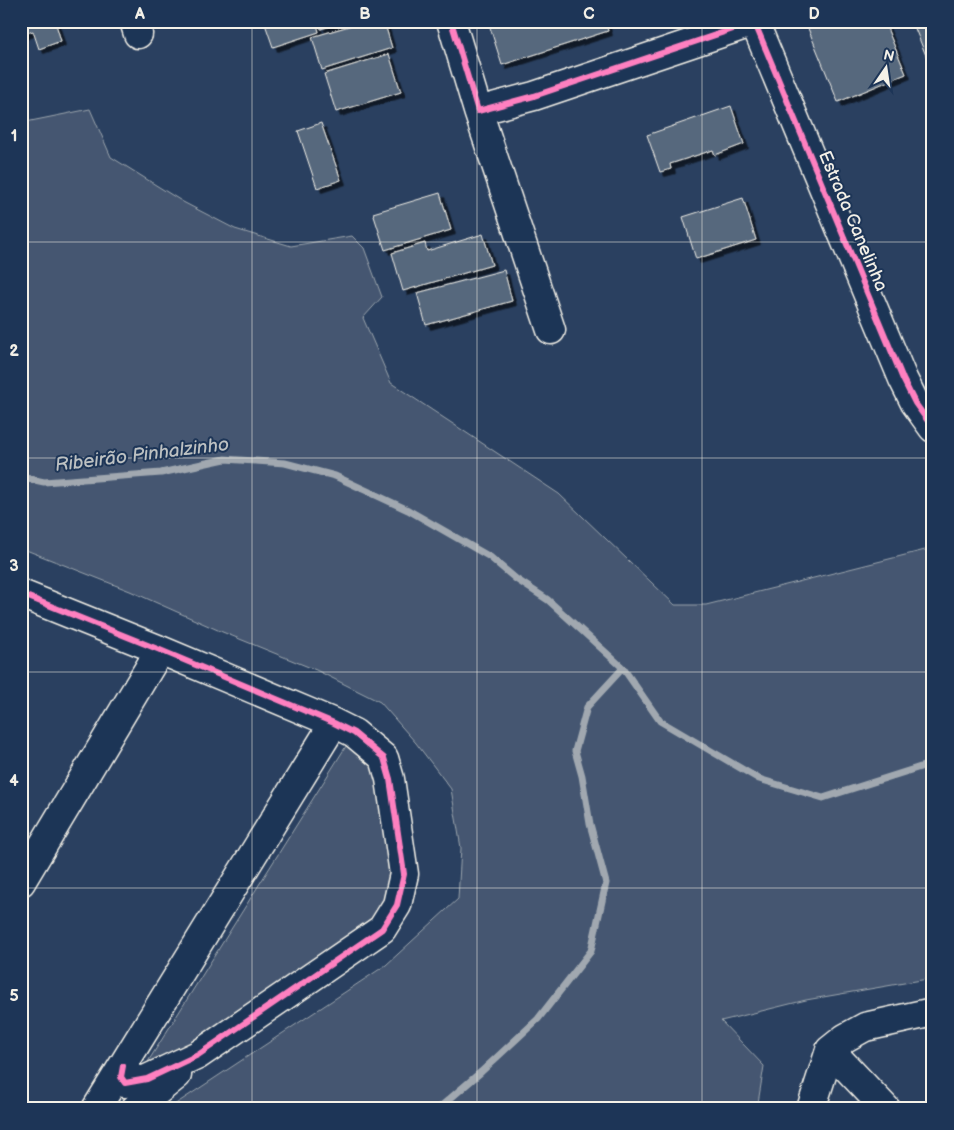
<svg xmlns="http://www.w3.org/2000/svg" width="954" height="1130" font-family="'Balsamiq Sans',sans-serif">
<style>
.green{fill:#445771;stroke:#9ca4ac}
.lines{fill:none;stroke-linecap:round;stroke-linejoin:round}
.stream{stroke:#a1a8b0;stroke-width:7}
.building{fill:#56677d;stroke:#f4f1e8;filter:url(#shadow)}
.minor-casing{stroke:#f4f1e8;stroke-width:31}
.minor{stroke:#1d3557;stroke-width:28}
.cycleway-casing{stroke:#1d3557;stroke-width:9}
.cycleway{stroke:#ff80c0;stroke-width:6}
.grid{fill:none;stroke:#f4f1e8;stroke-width:1;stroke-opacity:0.55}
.labels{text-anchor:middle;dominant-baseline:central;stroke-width:4;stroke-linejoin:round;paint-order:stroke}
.street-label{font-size:18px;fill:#f4f1e8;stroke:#1d3557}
.water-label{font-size:19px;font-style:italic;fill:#bdc1c2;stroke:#1d3557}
.neatline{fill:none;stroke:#f4f1e8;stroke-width:2}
.grid-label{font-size:16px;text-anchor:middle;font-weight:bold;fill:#f4f1e8}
</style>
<defs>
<filter id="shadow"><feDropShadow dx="4.5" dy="4.5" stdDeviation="0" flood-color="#0009"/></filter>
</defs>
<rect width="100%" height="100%" fill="#2a4060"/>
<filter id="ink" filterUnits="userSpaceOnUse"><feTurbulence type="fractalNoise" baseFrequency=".02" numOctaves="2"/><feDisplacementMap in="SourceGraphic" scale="10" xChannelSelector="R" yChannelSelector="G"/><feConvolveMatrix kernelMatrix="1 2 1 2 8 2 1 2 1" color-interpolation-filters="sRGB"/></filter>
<g filter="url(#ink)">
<path class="green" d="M90,109L111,157L183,202L235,229L291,246L352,236L364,248L382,297L363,318L391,383L559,494L675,605H706L933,548V978L806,1000L721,1021L764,1066L757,1109H633L619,1107L617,1109H168L386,965L458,899L461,848L451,789L416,743L380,702L316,670L220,631L130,591L21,548V123Z
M348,743L367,756L384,788L389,880L384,901L374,916L164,1074L148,1064L149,1060Z"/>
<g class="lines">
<path class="stream" d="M21,477L44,482L161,473L225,459L285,463L335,476L408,510L490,557L516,579L548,600L623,668L660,721L759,779L823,798L933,763
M438,1109L481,1072L538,1019L591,951L606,883L590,824L582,776L575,751L587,707L623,668"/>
</g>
<path class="building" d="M21,21H55L61,41L39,49L33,31L21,35Z
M264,21H316L319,32L273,47Z
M318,21H346L321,29Z
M366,21H384L392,48L322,70L312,37Z
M488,21H605L608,31L502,65Z
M805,21H884L906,74L838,102Z
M912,21H933V73Z
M389,54L401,92L336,112L324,74Z
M731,106L744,144L715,155L713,150L670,164L671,169L660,172L647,135Z
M321,123L341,180L317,188L298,131Z
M440,193L451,230L385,250L373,213Z
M743,198L756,240L696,259L683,217Z
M483,234L492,265L403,291L392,253L425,243L427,251Z
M504,270L512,301L426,325L417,293Z"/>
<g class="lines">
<defs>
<path id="minor" d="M134,21L138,34
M451,21L478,111L534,96L754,22
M754,21L903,379L915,403L933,428
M478,111L551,330
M21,594L160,650L334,723L354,733L384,758L390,779L404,874L397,905L382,929L198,1055L147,1079L125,1083L121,1077L123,1066
M21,882L160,650
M830,1050L886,1109
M96,1109L334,723
M135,1109L177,1075
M811,1109L830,1050L845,1038L865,1027L933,1012"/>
</defs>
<use href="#minor" class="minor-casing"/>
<use href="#minor" class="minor"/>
<defs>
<path id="cycleway" d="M451,21L478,111L534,96L754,22
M754,21L903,379L915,403L933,428
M21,594L160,650L334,723L354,733L384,758L390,779L404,874L397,905L382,929L198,1055L147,1079L125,1083L121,1077L123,1066"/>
</defs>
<use href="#cycleway" class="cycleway-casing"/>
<use href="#cycleway" class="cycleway"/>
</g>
</g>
<path class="grid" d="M252,21V1109M477,21V1109M702,21V1109M21,242H933M21,458H933M21,672H933M21,888H933"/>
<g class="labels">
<g class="street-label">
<text transform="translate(853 221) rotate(67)">Estrada Canelinha</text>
</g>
<g class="water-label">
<text transform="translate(142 455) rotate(-7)">Ribeirão Pinhalzinho</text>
</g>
</g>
<rect width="954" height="1130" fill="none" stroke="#1d3557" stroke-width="55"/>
<g transform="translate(886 68) rotate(13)" stroke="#1d3557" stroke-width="4" paint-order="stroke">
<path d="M0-4L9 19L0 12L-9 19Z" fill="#f4f1e8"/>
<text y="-8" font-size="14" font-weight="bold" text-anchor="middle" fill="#f4f1e8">N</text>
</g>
<rect x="28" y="28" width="898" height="1074" class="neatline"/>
<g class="grid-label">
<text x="140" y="19">A</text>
<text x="365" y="19">B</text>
<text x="589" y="19">C</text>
<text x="814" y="19">D</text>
<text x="14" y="141">1</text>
<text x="14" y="356">2</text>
<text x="14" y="571">3</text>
<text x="14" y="786">4</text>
<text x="14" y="1001">5</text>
</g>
</svg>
